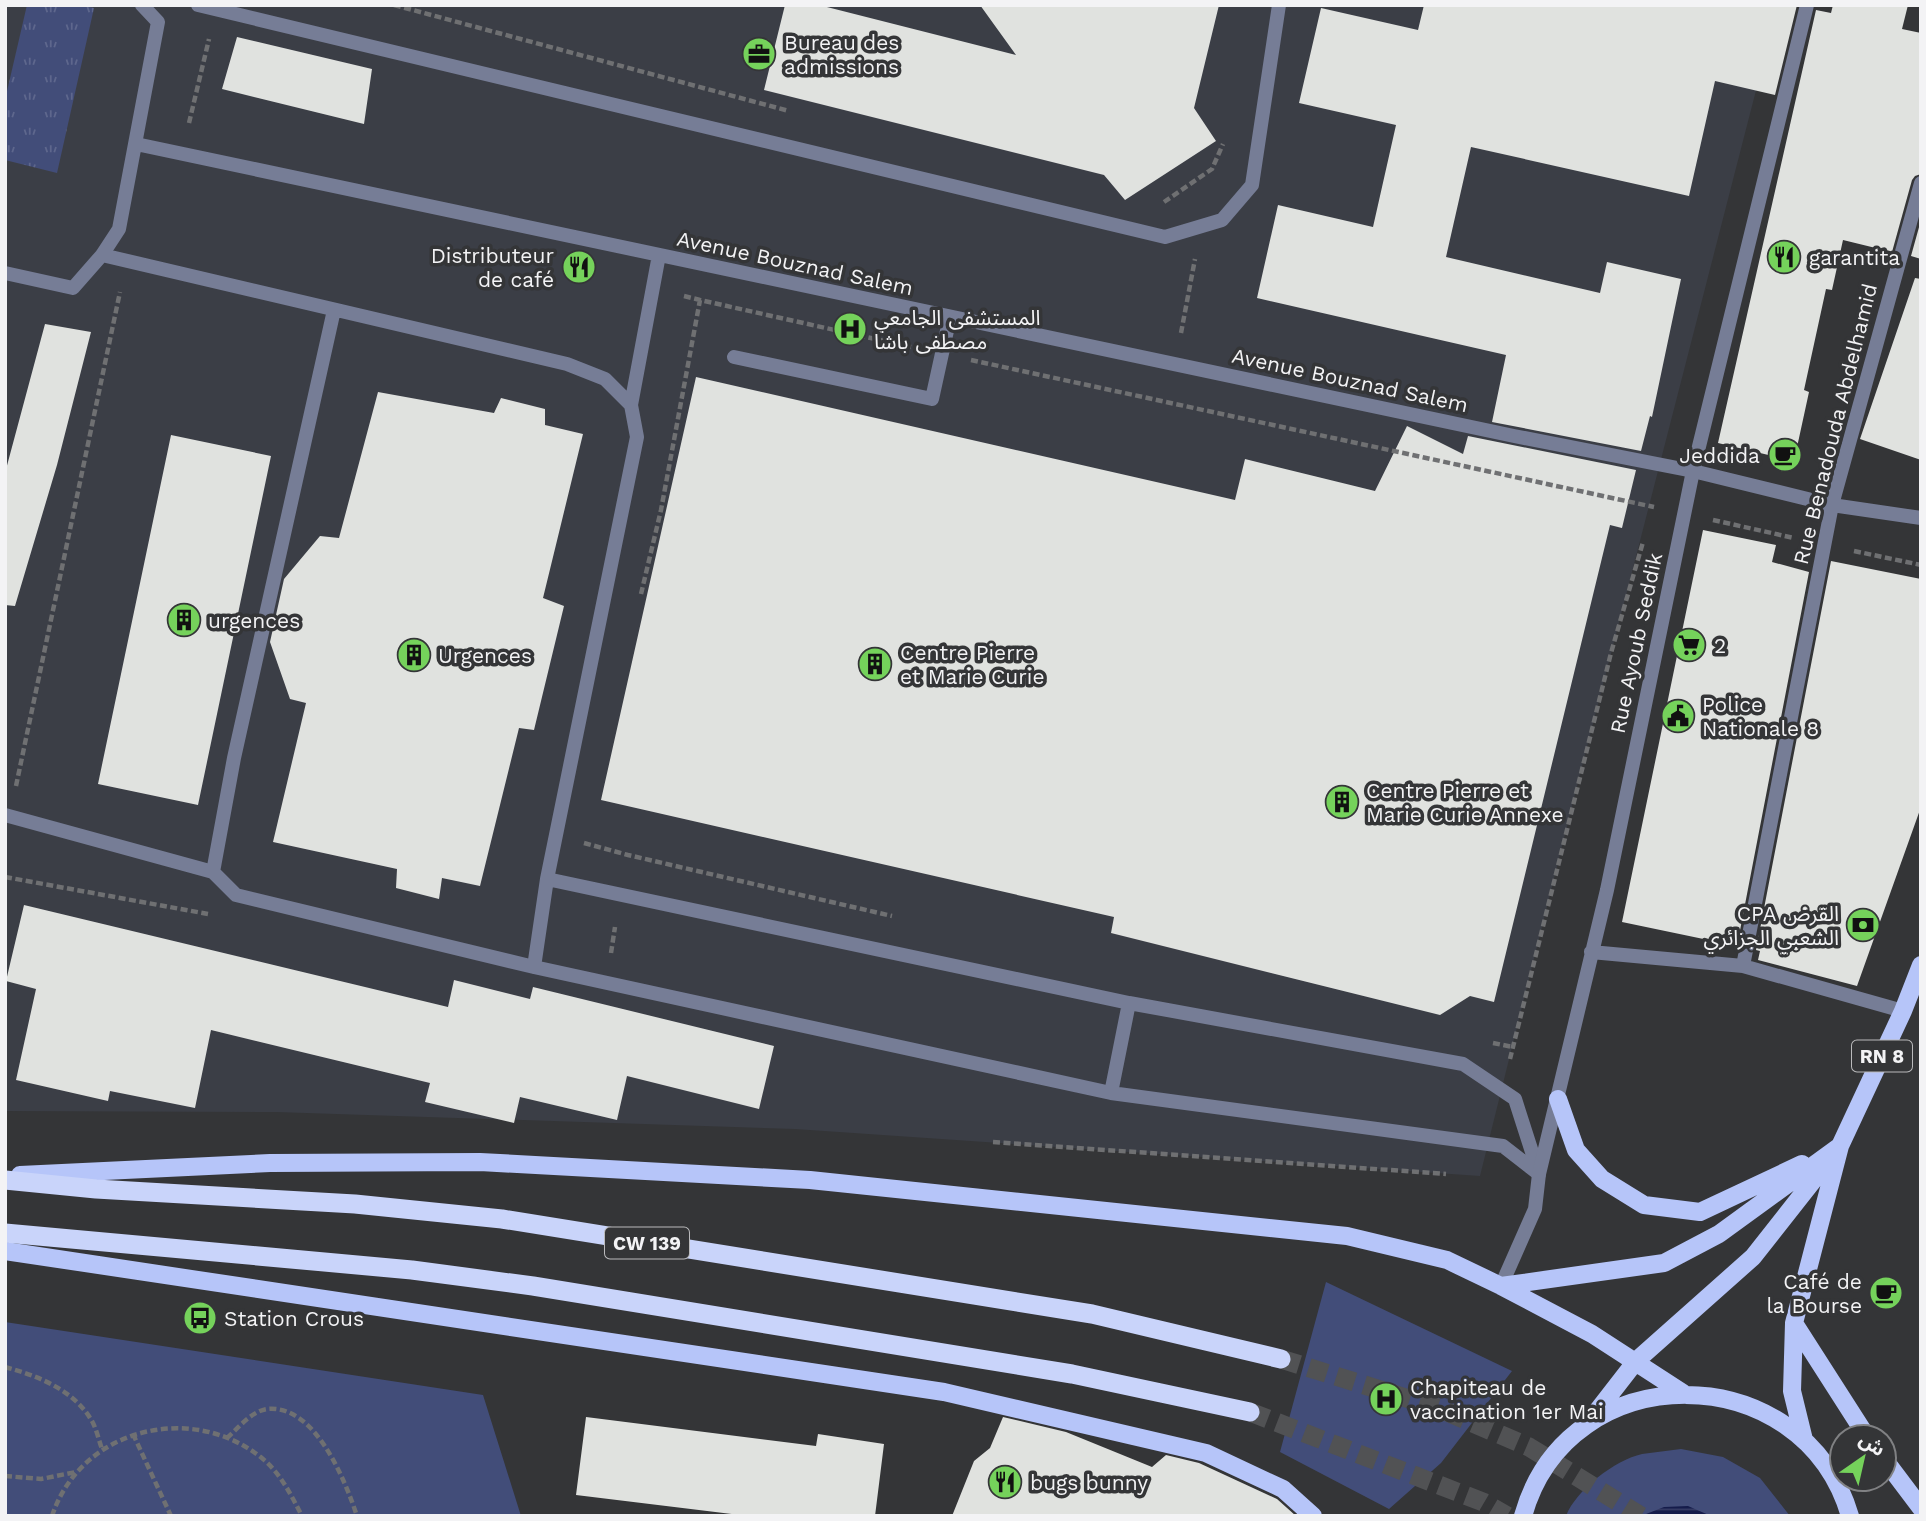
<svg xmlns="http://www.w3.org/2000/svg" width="1926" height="1521" font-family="'Work Sans','Noto Sans Arabic',sans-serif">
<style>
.built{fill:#3b3e46}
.green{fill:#424d79}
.park{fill:url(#park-tufts)}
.water{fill:url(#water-rules)}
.building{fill:#e0e2df}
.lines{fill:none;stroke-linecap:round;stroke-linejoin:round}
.trunk-tunnel{stroke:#515254;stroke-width:19;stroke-dasharray:19 10;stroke-linecap:butt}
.path{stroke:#6f7072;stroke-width:4.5;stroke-dasharray:7 3.5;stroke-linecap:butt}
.service{stroke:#767d96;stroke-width:14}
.minor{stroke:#767d96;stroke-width:14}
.primary{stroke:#b6c5f9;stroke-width:18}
.trunk{stroke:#c9d4fa;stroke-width:19}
.labels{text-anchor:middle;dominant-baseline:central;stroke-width:7;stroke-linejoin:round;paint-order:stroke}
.shield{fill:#343537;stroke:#bababc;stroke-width:2}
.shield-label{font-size:19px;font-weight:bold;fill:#f3f3f5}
.poi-label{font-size:21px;fill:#f3f3f5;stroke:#343537;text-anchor:start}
.street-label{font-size:21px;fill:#f3f3f5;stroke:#343537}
</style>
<defs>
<pattern id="park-tufts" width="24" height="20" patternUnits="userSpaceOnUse" patternTransform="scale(1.75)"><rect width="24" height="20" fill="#424d79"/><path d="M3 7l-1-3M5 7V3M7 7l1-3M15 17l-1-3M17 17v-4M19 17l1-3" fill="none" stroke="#5e678d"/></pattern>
<pattern id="water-rules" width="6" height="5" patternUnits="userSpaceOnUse" patternTransform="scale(1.75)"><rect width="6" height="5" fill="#141b4a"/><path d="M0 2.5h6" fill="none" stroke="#373d65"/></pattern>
</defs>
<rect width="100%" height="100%" fill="#343537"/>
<path class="built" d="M5,5H1778L1580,774L1480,1176L795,1129L276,1112L5,1111Z"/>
<path class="green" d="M1326,1282L1512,1371L1441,1463L1389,1509L1280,1452Z
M5,1322L483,1395L521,1516H5Z
M1681,1449L1723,1457L1760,1478L1790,1516H1566C1576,1490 1615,1460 1642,1454C1655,1452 1668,1451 1681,1449Z"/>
<path class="park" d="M27,5H80L94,8L57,173L5,160V100Z"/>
<path class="water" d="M1688,1506L1711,1516H1641L1664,1507Z"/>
<path class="building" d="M785,5H819L1016,55L980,5H1219L1194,108L1216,141L1125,200L1104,175L764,90Z
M1424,5H1797L1775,95L1715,81L1689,196L1471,147L1446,257L1600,293L1607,262L1681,279L1652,417L1650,416L1641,451L1492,422L1506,355L1257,298L1278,205L1373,227L1396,125L1299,103L1321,8L1418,30Z
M1833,5H1908L1902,29L1921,33V174L1915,176L1912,180L1892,252L1843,240L1832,290L1826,289L1804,390L1809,392L1794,461L1718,443L1816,10L1831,13Z
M237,37L372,69L364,124L222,89Z
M1921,220V259L1911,256Z
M1915,278L1921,279V460L1860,439Z
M45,324L91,332L57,465L15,606L5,605V473Z
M696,377L1235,500L1245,459L1375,491L1407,426L1463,454L1468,436L1636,470L1622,528L1610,525L1494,1002L1470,996L1440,1015L1111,933L1114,917L601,800Z
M378,392L494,413L501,398L545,409V425L583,434L543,598L564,606L534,730L519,728L480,886L442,878L439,899L396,888L397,869L273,842L306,703L290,699L270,642L284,579L320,536L339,538Z
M171,435L271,456L198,805L98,784Z
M1703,530L1776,545L1772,562L1809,572L1737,946L1622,922Z
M1831,561L1921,579V807L1857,986L1758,960L1760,951L1756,950Z
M24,905L448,1007L454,980L530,999L533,987L774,1046L759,1109L627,1076L617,1120L520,1097L514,1123L425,1102L430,1083L211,1030L195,1108L110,1091L108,1101L16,1080L36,989L6,981Z
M586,1417L816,1446L818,1434L884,1444L875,1516H748L576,1495Z
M1003,1417L1066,1432L1152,1467L1166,1455L1199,1463L1277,1499L1296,1516H952L974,1461L990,1448Z"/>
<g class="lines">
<path class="trunk-tunnel" d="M1281,1359L1438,1408L1529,1447L1641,1516
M1250,1412L1483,1502L1507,1516"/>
<path class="path" d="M394,5L789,111
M189,123L209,39
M1164,202L1212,169L1223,144
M684,296L700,300
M1181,333L1195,259
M971,360L1654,507
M1713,520L1794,538
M1854,551L1921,565
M641,594L661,510L700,300L911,347
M16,786L120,292
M584,843L628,855L892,916
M5,877L208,914
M611,953L615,927
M1493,1043L1513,1047
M1510,1059L1611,653L1643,542
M993,1142L1446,1174
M5,1367C39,1376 76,1391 93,1423C97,1431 99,1441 102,1449
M133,1434L171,1516
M227,1438C238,1428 252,1411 267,1409C315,1404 345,1480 357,1516
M5,1476L41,1479L76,1472
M52,1516C81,1428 193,1401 263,1459C281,1474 291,1495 302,1516"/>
<path class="service" d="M198,5L1165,237L1222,220L1252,185L1279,5
M136,144L1514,436L1693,471
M102,255L567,364L605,379L631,405L637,437L547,879L534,967
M5,273L73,288L102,255L119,229L158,22L142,5
M334,310L234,758L213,872L236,895L534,967L1111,1093L1503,1146L1539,1174
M734,357L932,399L950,317
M631,405L659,255
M5,815L213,872
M547,879L1129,1003L1463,1064L1515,1099L1539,1174
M1111,1093L1129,1003"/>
<path class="minor" d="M1693,471L1832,505L1921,518
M1591,952L1743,966L1903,1011
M1743,966L1832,505L1921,183
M1501,1286L1535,1209L1539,1174L1607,890L1693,471L1807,5"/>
<path class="primary" d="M1558,1099L1576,1150L1602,1179L1644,1205L1700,1212L1802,1164
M20,1175L270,1163L480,1162L810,1180L1347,1236L1447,1260L1501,1286L1592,1334L1683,1393
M5,1251L944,1392L1206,1453L1283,1489L1313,1516
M1501,1286L1664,1263L1719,1234L1840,1146
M1794,1323L1867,1437
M1591,1419L1636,1361L1753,1257L1827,1163
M1804,1440L1792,1391L1794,1323L1840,1146L1903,1011L1921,965
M1884,1459L1921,1508
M1523,1516C1568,1354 1803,1355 1850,1516"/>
<path class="trunk" d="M5,1180L96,1189L355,1204L502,1219L1092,1314L1281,1359
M5,1233L412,1270L533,1286L1072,1374L1250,1412"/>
</g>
<defs>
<symbol id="office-disc" viewBox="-11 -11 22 22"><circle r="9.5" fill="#75d25b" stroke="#343537"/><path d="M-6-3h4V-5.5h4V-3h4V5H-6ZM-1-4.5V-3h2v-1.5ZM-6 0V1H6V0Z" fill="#111"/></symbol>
<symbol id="restaurant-disc" viewBox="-11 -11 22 22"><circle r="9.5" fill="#75d25b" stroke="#343537"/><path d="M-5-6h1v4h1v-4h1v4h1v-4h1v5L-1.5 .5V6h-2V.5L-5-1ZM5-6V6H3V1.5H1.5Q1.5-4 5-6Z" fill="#111"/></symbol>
<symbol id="hospital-disc" viewBox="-11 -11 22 22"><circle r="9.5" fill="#75d25b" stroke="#343537"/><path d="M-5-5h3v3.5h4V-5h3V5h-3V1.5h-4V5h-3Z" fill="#111"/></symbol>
<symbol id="cafe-disc" viewBox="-11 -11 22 22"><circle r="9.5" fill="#75d25b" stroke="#343537"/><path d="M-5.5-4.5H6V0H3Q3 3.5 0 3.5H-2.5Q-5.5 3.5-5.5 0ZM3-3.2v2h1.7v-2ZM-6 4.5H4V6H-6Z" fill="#111"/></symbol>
<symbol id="building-disc" viewBox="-11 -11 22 22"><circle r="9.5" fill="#75d25b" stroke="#343537"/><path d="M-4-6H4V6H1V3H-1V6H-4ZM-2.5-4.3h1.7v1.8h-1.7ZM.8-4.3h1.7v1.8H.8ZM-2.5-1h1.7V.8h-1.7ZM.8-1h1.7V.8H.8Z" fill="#111"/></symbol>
<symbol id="supermarket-disc" viewBox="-11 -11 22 22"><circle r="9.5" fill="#75d25b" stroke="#343537"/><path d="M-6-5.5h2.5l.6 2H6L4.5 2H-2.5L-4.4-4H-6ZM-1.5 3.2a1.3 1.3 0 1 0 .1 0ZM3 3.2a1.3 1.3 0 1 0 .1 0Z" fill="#111"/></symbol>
<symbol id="civic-disc" viewBox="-11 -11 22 22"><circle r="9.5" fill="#75d25b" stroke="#343537"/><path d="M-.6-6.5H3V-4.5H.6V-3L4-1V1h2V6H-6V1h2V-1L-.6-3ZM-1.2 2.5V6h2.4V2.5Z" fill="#111"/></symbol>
<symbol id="bank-disc" viewBox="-11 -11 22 22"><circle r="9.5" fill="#75d25b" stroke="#343537"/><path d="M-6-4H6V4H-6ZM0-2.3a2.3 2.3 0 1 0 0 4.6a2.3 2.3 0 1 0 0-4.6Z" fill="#111"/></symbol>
<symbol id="bus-disc" viewBox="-11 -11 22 22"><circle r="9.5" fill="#75d25b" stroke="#343537"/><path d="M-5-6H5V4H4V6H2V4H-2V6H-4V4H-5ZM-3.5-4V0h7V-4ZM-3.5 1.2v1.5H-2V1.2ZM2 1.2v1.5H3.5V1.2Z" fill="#111"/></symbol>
</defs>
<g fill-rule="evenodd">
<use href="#office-disc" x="740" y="35" width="38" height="38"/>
<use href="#restaurant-disc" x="1765" y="238" width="38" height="38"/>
<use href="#restaurant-disc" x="560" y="248" width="38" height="38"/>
<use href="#hospital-disc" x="831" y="310" width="38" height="38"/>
<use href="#cafe-disc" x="1766" y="436" width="38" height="38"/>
<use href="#building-disc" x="165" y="601" width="38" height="38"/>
<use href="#supermarket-disc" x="1670" y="626" width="38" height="38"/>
<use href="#building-disc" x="395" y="636" width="38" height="38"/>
<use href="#building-disc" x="856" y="645" width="38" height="38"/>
<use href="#civic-disc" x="1659" y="697" width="38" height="38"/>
<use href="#building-disc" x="1323" y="783" width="38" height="38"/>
<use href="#bank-disc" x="1844" y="906" width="38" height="38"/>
<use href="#cafe-disc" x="1867" y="1274" width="38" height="38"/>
<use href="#bus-disc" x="181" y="1299" width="38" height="38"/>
<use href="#hospital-disc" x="1367" y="1380" width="38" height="38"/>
<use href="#restaurant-disc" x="986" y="1463" width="38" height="38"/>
</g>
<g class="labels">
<g class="shield">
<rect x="1852" y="1040.5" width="60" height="31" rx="5"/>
<rect x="605" y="1227.5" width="84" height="31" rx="5"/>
</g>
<g class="shield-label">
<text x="1882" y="1056">RN 8</text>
<text x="647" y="1243">CW 139</text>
</g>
<g class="poi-label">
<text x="784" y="42">Bureau des<tspan x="784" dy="24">admissions</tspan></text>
<text x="554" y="255" text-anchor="end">Distributeur<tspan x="554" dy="24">de café</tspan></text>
<text x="1809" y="257">garantita</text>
<text x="874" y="317">المستشفى الجامعي<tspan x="874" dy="24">مصطفى باشا</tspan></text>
<text x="1760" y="455" text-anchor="end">Jeddida</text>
<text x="208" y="620">urgences</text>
<text x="1714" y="645">2</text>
<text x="900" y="652">Centre Pierre<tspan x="900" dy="24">et Marie Curie</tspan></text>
<text x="438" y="655">Urgences</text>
<text x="1702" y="704">Police<tspan x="1702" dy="24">Nationale 8</tspan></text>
<text x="1366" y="790">Centre Pierre et<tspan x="1366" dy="24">Marie Curie Annexe</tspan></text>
<text x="1839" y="913" text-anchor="end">CPA القرض<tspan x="1839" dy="24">الشعبي الجزائري</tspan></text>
<text x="1862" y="1281" text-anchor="end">Café de<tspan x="1862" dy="24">la Bourse</tspan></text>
<text x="224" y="1318">Station Crous</text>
<text x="1410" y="1387">Chapiteau de<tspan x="1410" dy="24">vaccination 1er Mai</tspan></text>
<text x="1030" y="1482">bugs bunny</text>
</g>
<g class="street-label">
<text transform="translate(795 263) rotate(12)">Avenue Bouznad Salem</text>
<text transform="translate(1350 380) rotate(12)">Avenue Bouznad Salem</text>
<text transform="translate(1835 424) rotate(-76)">Rue Benadouda Abdelhamid</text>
<text transform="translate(1636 643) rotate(-78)">Rue Ayoub Seddik</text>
</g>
</g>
<rect width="1926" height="1521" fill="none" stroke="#f3f3f5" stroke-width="14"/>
<g transform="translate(1863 1458) rotate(34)"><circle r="33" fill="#343537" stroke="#808183" stroke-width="2"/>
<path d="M0-5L12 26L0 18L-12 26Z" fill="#75d25b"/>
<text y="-10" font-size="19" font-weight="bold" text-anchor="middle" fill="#f3f3f5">ش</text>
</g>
</svg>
